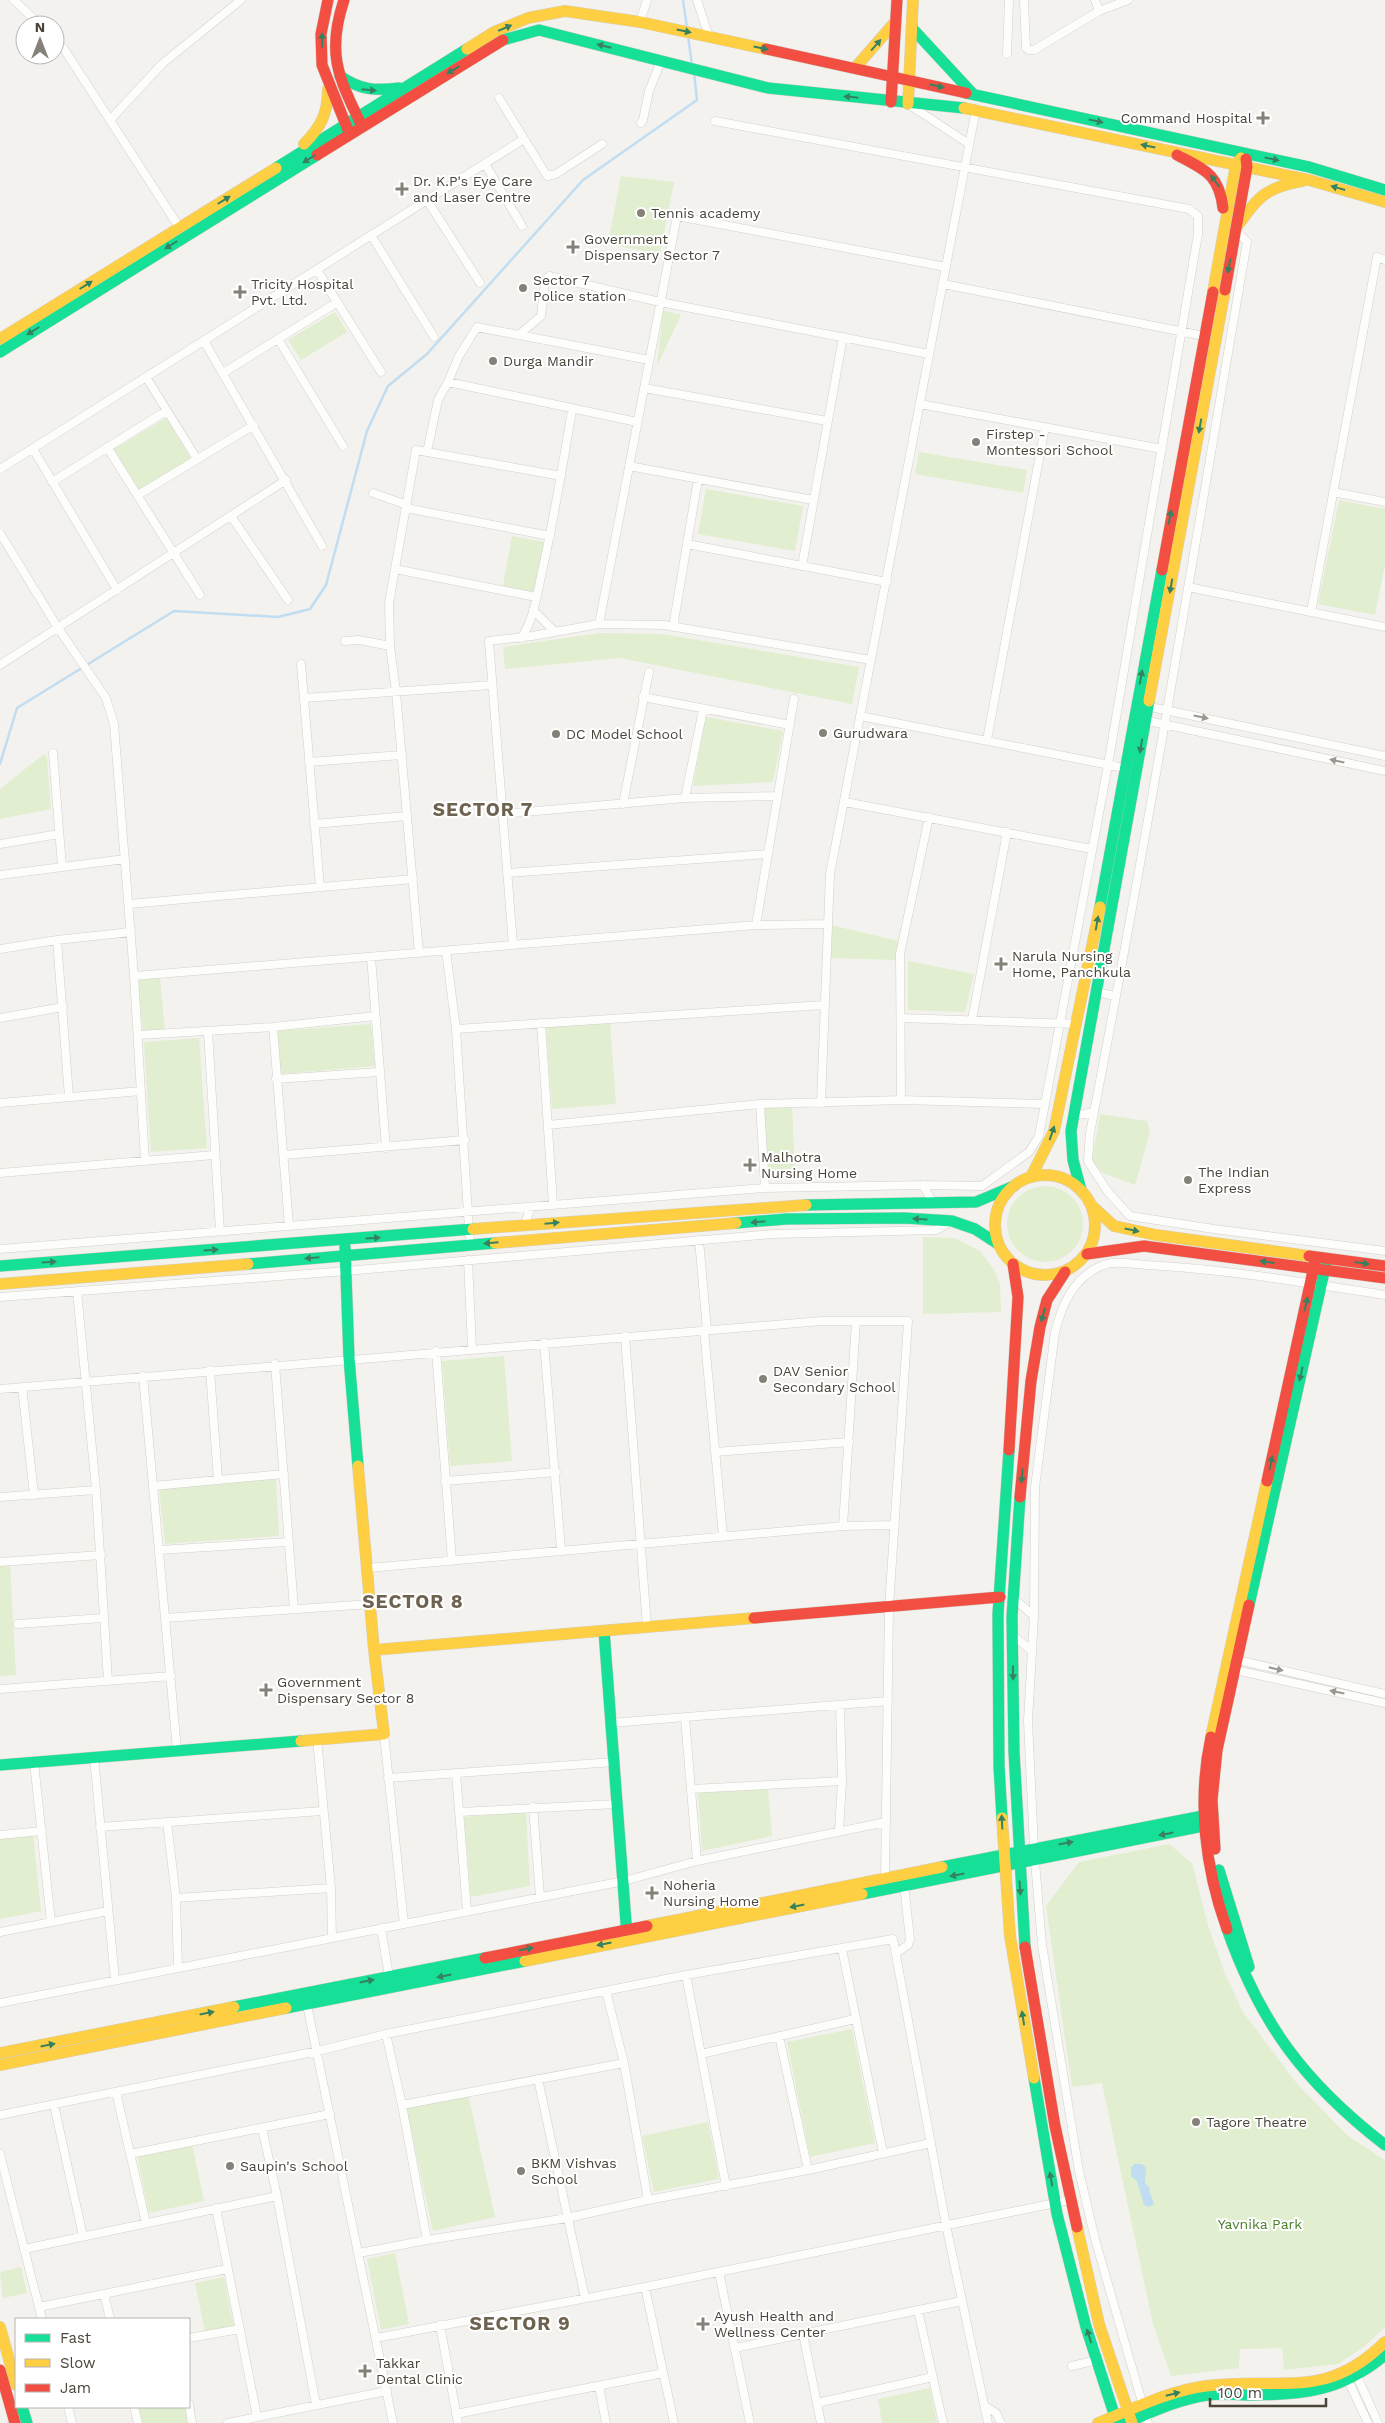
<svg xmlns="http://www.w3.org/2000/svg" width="1385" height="2423" font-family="'Work Sans',sans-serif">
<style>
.green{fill:#e1eecf}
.water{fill:#c0ddf1}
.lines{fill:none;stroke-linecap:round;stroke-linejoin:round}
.stream{stroke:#c0ddf1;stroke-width:2.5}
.street-casing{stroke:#d2d0cb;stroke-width:9}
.fast-casing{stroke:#d3cfc5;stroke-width:12}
.slow-casing{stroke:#d3cfc5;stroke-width:12}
.jam-casing{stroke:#d3cfc5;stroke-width:12}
.street{stroke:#fdfdfc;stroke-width:8}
.fast{stroke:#16e098;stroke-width:11}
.slow{stroke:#ffcf43;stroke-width:11}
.jam{stroke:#f24e42;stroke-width:11}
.oneway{fill:#36825f}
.oneway2{fill:#9b9791}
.poi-dot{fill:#868178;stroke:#fff;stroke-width:2}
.labels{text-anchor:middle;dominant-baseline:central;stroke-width:4;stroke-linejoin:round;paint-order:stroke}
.poi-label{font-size:14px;fill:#4b4439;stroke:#fff;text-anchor:start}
.park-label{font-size:14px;fill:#4a7f2a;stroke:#fff}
.district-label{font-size:19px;font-weight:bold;letter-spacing:1px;fill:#6e6250;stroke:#fff}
</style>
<rect width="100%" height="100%" fill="#f4f2ee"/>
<path class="green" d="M621,176L674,182L660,254L608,244Z
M663,310L681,315L657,366Z
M335,312L347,332L301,360L288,340Z
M166,418L191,459L139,490L114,449Z
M919,452L1027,470L1023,493L915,474Z
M706,489L803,506L795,551L698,534Z
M1339,500L1385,509V564L1375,615L1318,604Z
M512,536L544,542L534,592L503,586Z
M600,633L662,634L859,667L852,704L620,658L505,669L503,647Z
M706,717L783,731L773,782L693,786Z
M44,754L47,758L51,809L0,819V789Z
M831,925L902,942L900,960L827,958Z
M908,961L974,974L965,1012L908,1010Z
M160,978L165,1031L143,1032L138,980Z
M610,1023L616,1104L552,1109L546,1027Z
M371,1024L375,1066L280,1074L276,1031Z
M199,1038L207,1148L151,1152L144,1042Z
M792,1103L795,1178L765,1179L763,1104Z
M1100,1114L1147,1121L1150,1132L1135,1185L1103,1173L1092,1162Z
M1007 1224a38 38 0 1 1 76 0a38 38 0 1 1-76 0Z
M923,1237L955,1238L980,1251L994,1270L1000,1284L1001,1312L923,1314Z
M504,1356L512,1461L450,1466L442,1361Z
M276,1479L279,1536L165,1544L159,1488Z
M0,1564H10L16,1675L0,1676Z
M768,1788L772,1836L702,1851L698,1792Z
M526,1812L530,1886L471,1897L464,1817Z
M33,1834L41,1911L0,1919V1838Z
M1169,1844L1192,1863L1208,1925L1225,1974L1243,2012L1298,2085L1348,2136L1385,2160V2327L1365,2346L1338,2364L1284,2370L1282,2348L1240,2349L1239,2368L1171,2376L1153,2324L1102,2083L1072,2087L1046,1906L1079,1862Z
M852,2029L875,2143L810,2157L787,2042Z
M468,2093L495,2217L433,2231L406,2107Z
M708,2122L719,2179L654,2192L642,2136Z
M192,2144L204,2201L149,2213L137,2156Z
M395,2253L409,2324L381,2330L367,2259Z
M21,2267L27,2293L3,2298L0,2272Z
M224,2277L234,2327L205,2332L195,2283Z
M930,2388L937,2423H882L878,2399Z
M138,2407H186L189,2423H142Z"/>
<path class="water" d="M1134,2164H1142L1146,2168L1145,2183L1149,2187C1149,2194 1153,2198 1154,2204L1149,2207L1144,2205L1137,2181L1131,2176V2168Z"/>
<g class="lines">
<path class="stream" d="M683,0L687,28
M688,36L692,65
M0,764L17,708L174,611L278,617L310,609L326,585L367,431L388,386L427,354L583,180L697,100L694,73"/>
<defs>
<path id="street" d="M14,0L40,25
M697,0L709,37
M1024,0L1026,48L1029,50H1034L1099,11L1128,0
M1095,0L1099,11
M640,22L647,0
M55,40L64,49L179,227
M1007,54L1009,0
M499,98L547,176L556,174L602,144
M908,104L969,144
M110,120L162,64L241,0
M641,123L643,120L649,91L661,61
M485,164L522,226
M427,200L480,283
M371,235L434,337
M317,270L381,372
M943,284L1204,336
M520,334L541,316L545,281L549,276L660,302L929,354
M278,339L343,446
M204,341L322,546
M223,373L336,303
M146,377L197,459
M644,388L827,421
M920,404L1162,449
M637,422L448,382L459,356L477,327L649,360
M107,447L200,595
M33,449L117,590
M427,452L438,400L448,382
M629,466L813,500
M0,469L524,139
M52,482L166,411
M1333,492L1385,502
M373,493L407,505
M138,495L254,425
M406,508L550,536
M231,516L288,600
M0,533L58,628L106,698L114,724L134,976L145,1161
M687,544L887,582
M802,566L843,337
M395,569L536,597
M1188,587L1385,627
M533,610L555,632
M1311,612L1377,257L1385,260
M599,624L677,216L946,267
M673,627L698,479
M521,638C534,620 537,594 542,572C554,519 563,464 572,410
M345,641L359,640L390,646
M301,664L320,887
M0,665L286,480
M643,697L790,725
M304,698L492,685
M1146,706L1385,756
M860,716L1125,768
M1134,718L1385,771
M987,740L1045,427
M53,753L62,867
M309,762L402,755
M685,798L703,710
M845,802L1092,849
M623,804L649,672
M502,814L685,798L778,796
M314,824L407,816
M0,844L59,834
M507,873L767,854
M0,875L125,859
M129,904L413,879
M756,925L794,699
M57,940L69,1097
M513,945L489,641L532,636L599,624L664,625L871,660
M0,949L57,940L131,932
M446,951L456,1029L470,1244
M419,953L396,692L390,646L389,603L416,450L561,476
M371,957L386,1148
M134,976L756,925L827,924
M1096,992L1115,996
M0,1018L63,1007
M901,1018L1076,1024
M972,1020L1007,832
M541,1023L553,1204
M273,1027L289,1226
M456,1029L825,1005
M208,1031L220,1231
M138,1035L273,1027L375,1016
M276,1079L379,1072
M901,1100L900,954L929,817
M0,1103L141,1091
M821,1103L830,874L976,109
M760,1104L765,1188
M1094,1112L1090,1133L1088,1161L1108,1192L1130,1216L1214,1229L1385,1251
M1074,1116L1094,1112C1150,823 1197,532 1247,242L1235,229
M548,1125L760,1104L901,1100L1045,1104
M284,1155L465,1140
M0,1173L214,1155
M923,1185L933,1203
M524,1226L531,1207
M699,1240L707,1330
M0,1249L765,1188L923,1185L982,1186L1029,1152L1039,1136L1108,765L1198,234V216L1189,209L715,121
M468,1260L472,1348
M77,1291L96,1490L108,1681
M0,1297L346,1271L773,1234L936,1230L950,1222
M704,1330L723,1536
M625,1336L647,1627
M544,1343L561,1549
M436,1351L452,1561
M275,1364L294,1609
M210,1370L218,1480
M143,1376L177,1750
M22,1387L34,1495
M0,1389L822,1321H908L889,1607L885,1878
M715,1452L849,1442
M445,1481L556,1472
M153,1486L284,1474
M0,1497L96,1490
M843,1526L856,1321
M159,1550L288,1542
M0,1562L101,1555
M368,1568L843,1526L895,1525
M1013,1598L1034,1616
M165,1618L371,1604
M18,1624L103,1618
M1012,1635L1031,1650
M1233,1659L1385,1694
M1231,1669L1385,1703
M0,1689L171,1676
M685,1718L697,1861
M611,1723L888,1701
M384,1734L404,1924
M317,1739L331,1888L332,1938
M94,1757L115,1980
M34,1762L51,1922
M456,1773L467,1911
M388,1778L614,1762
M691,1789L842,1781
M533,1807L540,1897
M459,1812L617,1804
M167,1822L176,1898L178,1968
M100,1827L322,1811
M839,1831L842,1781L840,1705
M0,1835L42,1831
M176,1898L331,1888
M381,1928L389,1976
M0,1932L108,1911
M842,1949L883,2153
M896,1953L908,1945L910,1939L904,1885
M686,1975L726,2186
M606,1991L624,2063L648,2200
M306,2000L393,2423
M0,2003L624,1881L697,1861L886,1822
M386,2034L402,2105L427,2240
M779,2036L808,2170
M701,2054L855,2019
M538,2079L585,2298
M116,2092L146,2223
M54,2105L83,2236
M402,2105L624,2063
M0,2115L318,2051L386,2034L686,1975L893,1939L946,2225L988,2423
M262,2128L277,2196L316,2405
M0,2154L42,2319
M130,2154L330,2114
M216,2208L257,2417
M24,2249L277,2196
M359,2253L427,2240L567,2218L648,2200L808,2170L931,2143
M719,2272L750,2423
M645,2287L674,2423
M104,2294L110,2319
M39,2307L227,2269
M918,2310L943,2423
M440,2325L458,2423
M803,2334L821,2423
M189,2338L240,2329
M376,2338L645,2287L1070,2200
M735,2348L962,2301
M1072,2366L1097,2360
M1356,2374L1378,2423
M1347,2378L1368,2423
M599,2386L606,2423
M817,2403L933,2377
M189,2404L192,2423
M985,2406L996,2413L1001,2423
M68,2407L72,2423
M134,2407L138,2423
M456,2414L663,2373
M228,2423L387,2391
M1148,2423L1095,2239L1079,2171L1042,1945L1034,1849L1028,1721L1034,1616L1035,1487L1055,1332C1062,1305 1073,1278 1101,1266C1114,1260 1132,1264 1146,1265C1226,1269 1306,1283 1385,1295"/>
<path id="fast" d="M912,28L973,94
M503,40L539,30L768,88L964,108
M340,76C360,90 375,91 399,88
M966,93L1309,167L1385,190
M276,168L467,49
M0,352L317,155
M1100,907L1162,570
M1081,1190L1073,1160L1071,1131L1149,701
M806,1205L976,1202L1014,1186
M736,1223L786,1219L904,1218L952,1221L975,1229L998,1244
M345,1247L349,1358L358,1466
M248,1264L495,1243
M0,1266L473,1229
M1020,1497L1012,1617L1014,1752L1025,1947
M1249,1605L1327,1259
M604,1631L627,1936
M0,1765L301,1741
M1002,1818L999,1766L998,1614L1009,1450
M942,1867L1213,1814
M1219,1870L1249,1967
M862,1894L1213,1824
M1227,1929C1261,2025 1305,2083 1385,2145
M234,2007L485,1958
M286,2008L525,1961
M1034,2078L1057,2214L1086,2327L1117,2423
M22,2407L27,2423
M1125,2423C1152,2412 1179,2399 1208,2395C1222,2393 1236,2395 1250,2395C1304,2395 1342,2391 1385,2355"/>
<path id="slow" d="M467,49L494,32L528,18L565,11L640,22L766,49
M855,68L896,21
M908,104L913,0
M964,108L1309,180L1385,202
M304,144C321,127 328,113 328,89
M1239,224C1258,196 1268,187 1302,181
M1213,292L1236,164L1241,158
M0,339L276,168
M1149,701L1225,290
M995 1225a50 50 0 1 1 100 0a50 50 0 1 1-100 0Z
M1031,1177L1054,1131L1100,907
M1092,1206L1114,1226L1156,1235L1309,1256
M473,1229L806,1205
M495,1243L736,1223
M0,1284L248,1264
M374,1650L754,1618
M1211,1737L1267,1481
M301,1741L384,1734L374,1650L358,1466
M1002,1818L1010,1936L1034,2078
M647,1926L942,1867
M525,1961L862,1894
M0,2053L234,2007
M0,2065L286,2008
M1077,2227L1099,2324L1132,2423
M0,2327L16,2385
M1098,2423C1133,2409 1168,2391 1206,2386C1279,2376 1325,2402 1385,2342"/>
<path id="jam" d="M328,0L321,34L322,65L348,130
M344,0C327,51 337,75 360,122
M766,49L966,93
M891,102L897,0
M317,155L503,40
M1177,155C1205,170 1219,174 1223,208
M1225,290L1247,167L1246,159
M1162,570L1213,292
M1087,1254L1144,1246L1385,1278
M1309,1256L1385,1266
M1009,1450L1018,1297L1013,1264
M1267,1481L1316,1257
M1020,1497L1031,1381L1040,1327L1047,1300L1065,1272
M754,1618L1000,1597
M1211,1737C1197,1801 1205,1868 1227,1929
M1215,1849L1212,1800L1217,1750L1249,1605
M1025,1947L1055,2126L1077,2227
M485,1958L647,1926
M0,2370L15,2423"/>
</defs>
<use href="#street" class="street-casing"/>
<use href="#fast" class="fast-casing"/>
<use href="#slow" class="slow-casing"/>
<use href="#jam" class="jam-casing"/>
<use href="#street" class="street"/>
<use href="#fast" class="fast"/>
<use href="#slow" class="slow"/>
<use href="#jam" class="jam"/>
</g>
<defs><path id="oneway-solid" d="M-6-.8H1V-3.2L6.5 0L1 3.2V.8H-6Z" transform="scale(1.25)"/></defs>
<g class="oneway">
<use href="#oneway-solid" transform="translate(505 28) rotate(-23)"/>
<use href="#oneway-solid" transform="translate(684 31) rotate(12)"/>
<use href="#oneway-solid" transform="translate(322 40) rotate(-90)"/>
<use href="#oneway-solid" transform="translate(876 45) rotate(-49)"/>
<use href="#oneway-solid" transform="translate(604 46) rotate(-166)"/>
<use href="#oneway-solid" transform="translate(761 48) rotate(12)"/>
<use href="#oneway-solid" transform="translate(453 70) rotate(149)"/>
<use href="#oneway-solid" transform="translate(937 86) rotate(12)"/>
<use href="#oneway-solid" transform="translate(369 90) rotate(5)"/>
<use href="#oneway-solid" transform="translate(851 97) rotate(-174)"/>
<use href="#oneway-solid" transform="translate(1096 121) rotate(12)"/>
<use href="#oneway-solid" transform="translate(1148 146) rotate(-168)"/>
<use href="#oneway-solid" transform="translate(309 159) rotate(148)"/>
<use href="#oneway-solid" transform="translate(1272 159) rotate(12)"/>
<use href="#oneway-solid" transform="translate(1215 181) rotate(-127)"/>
<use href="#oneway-solid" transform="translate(1338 188) rotate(-164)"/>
<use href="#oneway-solid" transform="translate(224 200) rotate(-32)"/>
<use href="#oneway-solid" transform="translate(171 245) rotate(148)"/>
<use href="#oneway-solid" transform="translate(1229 266) rotate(101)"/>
<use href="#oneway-solid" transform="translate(86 285) rotate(-32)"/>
<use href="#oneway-solid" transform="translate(33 331) rotate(148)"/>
<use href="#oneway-solid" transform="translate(1200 426) rotate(100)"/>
<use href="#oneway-solid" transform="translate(1170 517) rotate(-80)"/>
<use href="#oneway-solid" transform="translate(1171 586) rotate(100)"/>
<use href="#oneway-solid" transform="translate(1141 677) rotate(-80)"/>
<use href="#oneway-solid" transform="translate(1141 746) rotate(100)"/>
<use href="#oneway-solid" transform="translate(1097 923) rotate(-80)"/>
<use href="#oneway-solid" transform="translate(1052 1133) rotate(-71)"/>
<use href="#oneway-solid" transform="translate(920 1219) rotate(-177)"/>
<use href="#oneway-solid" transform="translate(758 1222) rotate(175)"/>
<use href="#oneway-solid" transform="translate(552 1223) rotate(-5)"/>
<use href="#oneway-solid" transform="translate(1132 1230) rotate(12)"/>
<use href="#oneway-solid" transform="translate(373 1238) rotate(-4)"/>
<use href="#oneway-solid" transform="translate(491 1243) rotate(175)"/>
<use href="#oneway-solid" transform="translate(211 1250) rotate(-4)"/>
<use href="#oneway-solid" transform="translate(312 1258) rotate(175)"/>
<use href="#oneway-solid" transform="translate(49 1262) rotate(-4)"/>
<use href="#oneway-solid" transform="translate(1267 1262) rotate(-172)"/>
<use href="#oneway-solid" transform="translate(1362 1263) rotate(8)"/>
<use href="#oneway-solid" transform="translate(1306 1304) rotate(-78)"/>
<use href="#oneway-solid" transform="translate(1043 1315) rotate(105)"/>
<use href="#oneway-solid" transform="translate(1301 1374) rotate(103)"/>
<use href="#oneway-solid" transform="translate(1271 1463) rotate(-78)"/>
<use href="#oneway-solid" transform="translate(1022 1476) rotate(95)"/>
<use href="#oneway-solid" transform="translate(1013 1673) rotate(89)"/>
<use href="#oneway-solid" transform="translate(1002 1822) rotate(-93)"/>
<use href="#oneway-solid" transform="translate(1166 1834) rotate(169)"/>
<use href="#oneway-solid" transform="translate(1066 1843) rotate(-11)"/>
<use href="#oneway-solid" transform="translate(957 1875) rotate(169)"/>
<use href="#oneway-solid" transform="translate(1020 1888) rotate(86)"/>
<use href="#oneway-solid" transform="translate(797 1906) rotate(169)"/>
<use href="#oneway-solid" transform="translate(604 1944) rotate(169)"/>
<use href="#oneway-solid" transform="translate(526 1949) rotate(-11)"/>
<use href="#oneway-solid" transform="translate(444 1976) rotate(169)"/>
<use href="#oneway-solid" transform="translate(367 1981) rotate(-11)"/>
<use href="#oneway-solid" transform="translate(207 2013) rotate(-11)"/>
<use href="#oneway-solid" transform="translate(1023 2018) rotate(-99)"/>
<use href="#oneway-solid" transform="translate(48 2045) rotate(-11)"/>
<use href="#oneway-solid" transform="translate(1051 2179) rotate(-100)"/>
<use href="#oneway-solid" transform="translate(1089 2336) rotate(-108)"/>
<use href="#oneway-solid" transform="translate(1173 2394) rotate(-14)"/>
</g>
<g class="oneway2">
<use href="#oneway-solid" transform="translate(1201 717) rotate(12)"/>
<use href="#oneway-solid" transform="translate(1337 761) rotate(-168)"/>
<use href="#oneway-solid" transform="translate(1276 1669) rotate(13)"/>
<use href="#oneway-solid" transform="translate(1337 1692) rotate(-168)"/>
</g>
<g class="poi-dot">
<path d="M1260.5 110.5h5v5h5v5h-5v5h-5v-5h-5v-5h5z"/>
<path d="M399.5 181.5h5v5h5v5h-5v5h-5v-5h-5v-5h5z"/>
<circle cx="641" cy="213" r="5"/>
<path d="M570.5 239.5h5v5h5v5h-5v5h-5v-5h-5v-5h5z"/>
<circle cx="523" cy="288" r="5"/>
<path d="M237.5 284.5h5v5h5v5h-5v5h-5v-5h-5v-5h5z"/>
<circle cx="493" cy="361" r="5"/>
<circle cx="976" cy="442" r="5"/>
<circle cx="823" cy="733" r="5"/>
<circle cx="556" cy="734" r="5"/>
<path d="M998.5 956.5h5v5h5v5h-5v5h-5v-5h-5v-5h5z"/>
<path d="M747.5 1157.5h5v5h5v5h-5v5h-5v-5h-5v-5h5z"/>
<circle cx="1188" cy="1180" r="5"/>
<circle cx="763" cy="1379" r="5"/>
<path d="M263.5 1682.5h5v5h5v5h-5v5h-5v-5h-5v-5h5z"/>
<path d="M649.5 1885.5h5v5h5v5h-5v5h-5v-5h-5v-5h5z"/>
<circle cx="1196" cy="2122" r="5"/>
<circle cx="230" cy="2166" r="5"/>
<circle cx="521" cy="2171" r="5"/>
<path d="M700.5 2316.5h5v5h5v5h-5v5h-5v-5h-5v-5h5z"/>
<path d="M362.5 2363.5h5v5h5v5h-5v5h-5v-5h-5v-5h5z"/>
</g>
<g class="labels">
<g class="poi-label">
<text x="1252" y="118" text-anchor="end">Command Hospital</text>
<text x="413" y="181">Dr. K.P's Eye Care<tspan x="413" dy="16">and Laser Centre</tspan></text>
<text x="651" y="213">Tennis academy</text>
<text x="584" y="239">Government<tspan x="584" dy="16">Dispensary Sector 7</tspan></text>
<text x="533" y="280">Sector 7<tspan x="533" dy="16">Police station</tspan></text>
<text x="251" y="284">Tricity Hospital<tspan x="251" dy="16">Pvt. Ltd.</tspan></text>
<text x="503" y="361">Durga Mandir</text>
<text x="986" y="434">Firstep -<tspan x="986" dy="16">Montessori School</tspan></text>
<text x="833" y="733">Gurudwara</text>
<text x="566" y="734">DC Model School</text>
<text x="1012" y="956">Narula Nursing<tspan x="1012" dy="16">Home, Panchkula</tspan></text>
<text x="761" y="1157">Malhotra<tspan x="761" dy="16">Nursing Home</tspan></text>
<text x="1198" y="1172">The Indian<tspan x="1198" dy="16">Express</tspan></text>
<text x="773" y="1371">DAV Senior<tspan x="773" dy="16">Secondary School</tspan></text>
<text x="277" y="1682">Government<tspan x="277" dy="16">Dispensary Sector 8</tspan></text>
<text x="663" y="1885">Noheria<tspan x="663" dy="16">Nursing Home</tspan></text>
<text x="1206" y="2122">Tagore Theatre</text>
<text x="531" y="2163">BKM Vishvas<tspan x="531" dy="16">School</tspan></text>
<text x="240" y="2166">Saupin's School</text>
<text x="714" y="2316">Ayush Health and<tspan x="714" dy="16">Wellness Center</tspan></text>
<text x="376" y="2363">Takkar<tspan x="376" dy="16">Dental Clinic</tspan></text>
</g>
<g class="park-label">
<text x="1260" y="2224">Yavnika Park</text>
</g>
<g class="district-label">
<text x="483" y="809">SECTOR 7</text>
<text x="413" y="1601">SECTOR 8</text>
<text x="520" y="2323">SECTOR 9</text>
</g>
</g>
<rect x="15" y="2318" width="175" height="90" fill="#ffffff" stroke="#b7b4b0"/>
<rect x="25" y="2334" width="25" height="8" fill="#16e098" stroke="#b7b4b0"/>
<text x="60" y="2343" font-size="15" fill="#4b4439">Fast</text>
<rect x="25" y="2359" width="25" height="8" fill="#ffcf43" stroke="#b7b4b0"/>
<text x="60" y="2368" font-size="15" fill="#4b4439">Slow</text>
<rect x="25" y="2384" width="25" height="8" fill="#f24e42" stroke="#b7b4b0"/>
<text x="60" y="2393" font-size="15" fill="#4b4439">Jam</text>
<g transform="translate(40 40)"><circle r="24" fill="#ffffff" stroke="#b7b4b0"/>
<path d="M0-4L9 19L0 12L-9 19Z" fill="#868178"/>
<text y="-8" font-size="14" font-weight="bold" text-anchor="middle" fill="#4b4439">N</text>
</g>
<path d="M1210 2398v8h116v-8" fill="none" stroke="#4b4439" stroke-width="2.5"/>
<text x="1218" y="2398" font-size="15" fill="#4b4439" stroke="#ffffff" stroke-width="4" paint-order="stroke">100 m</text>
</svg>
